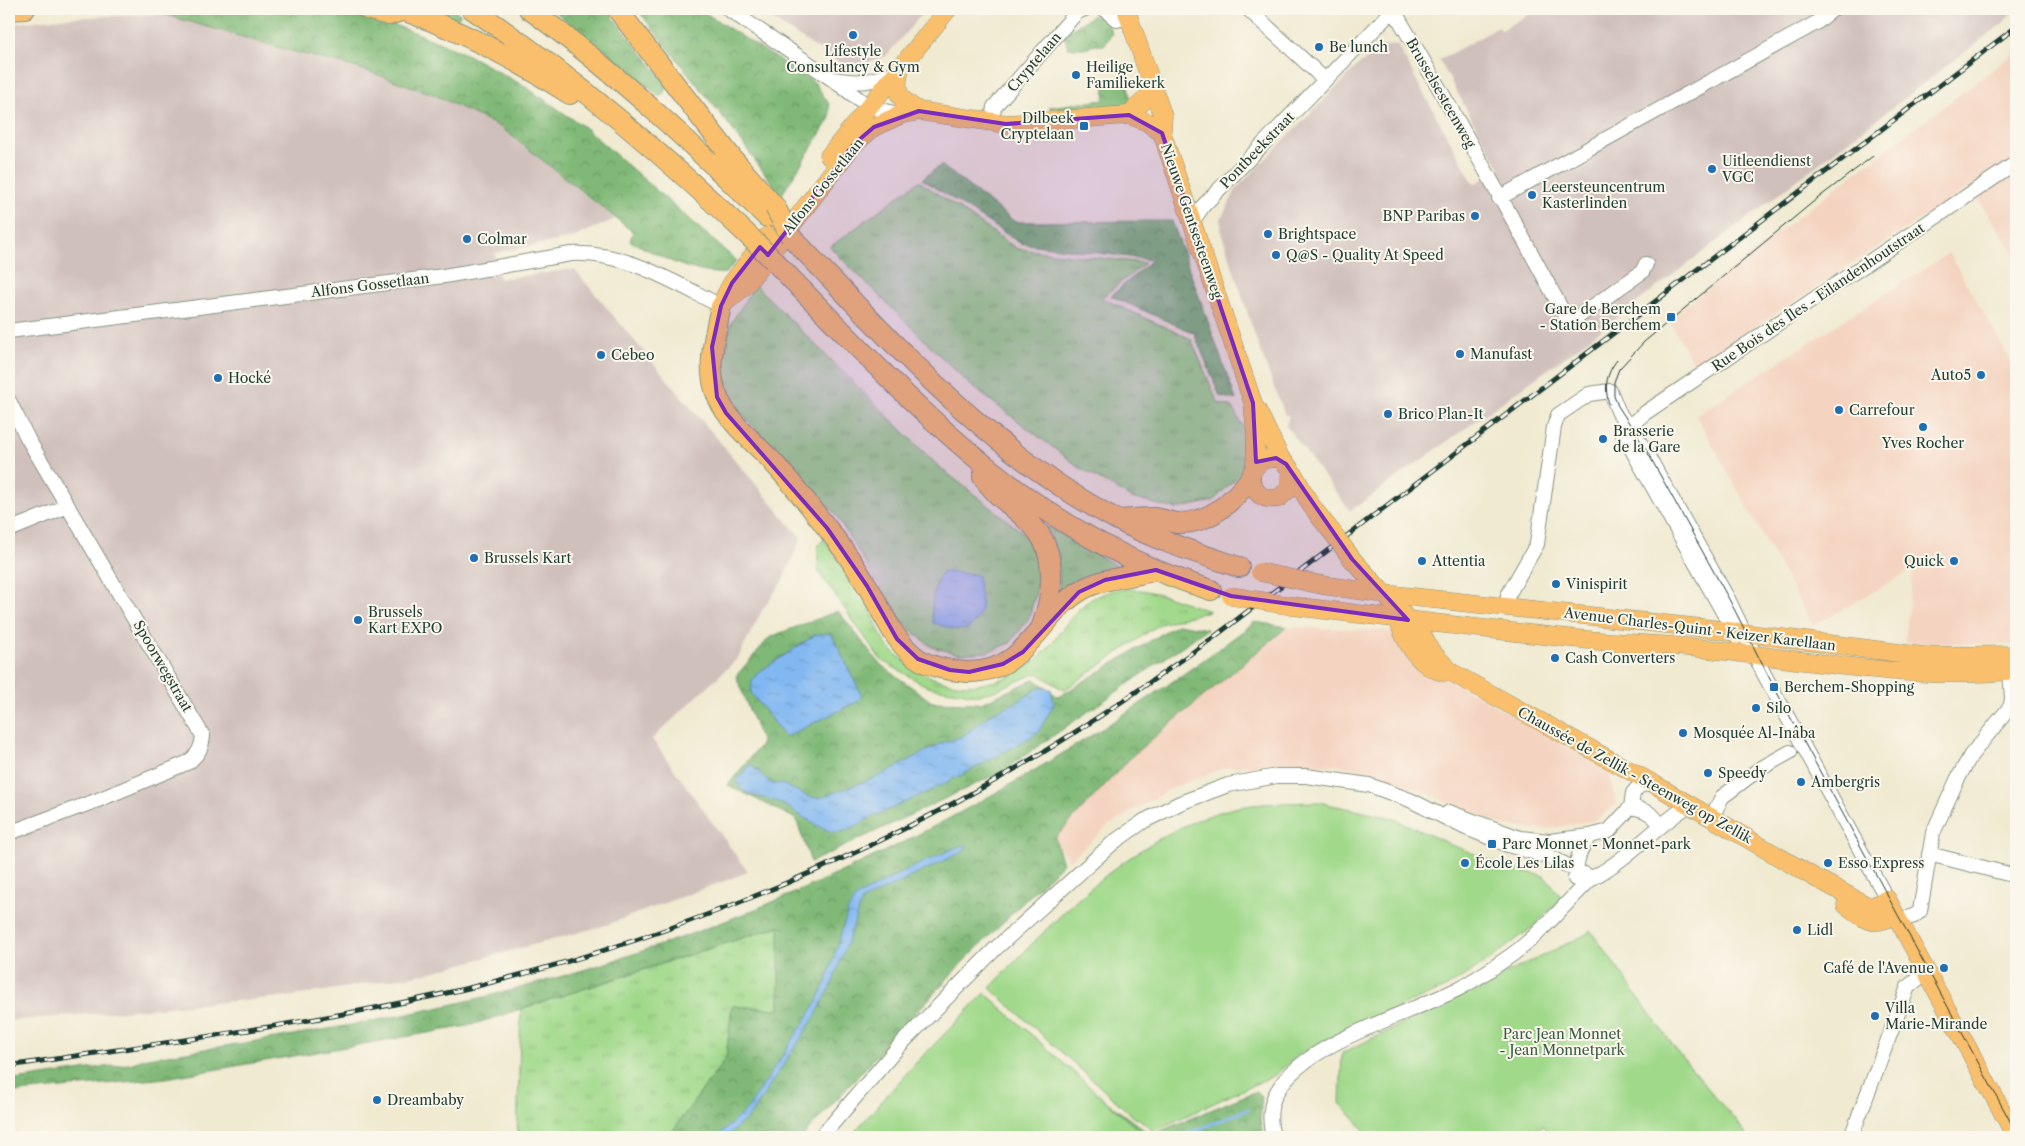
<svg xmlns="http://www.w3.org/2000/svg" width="2025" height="1146" font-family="'Libre Caslon Text',serif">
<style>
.built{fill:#f4d3c0}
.industrial{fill:#d0c0bc}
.grass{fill:url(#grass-tufts);stroke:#608b60}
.forest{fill:url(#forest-crowns);stroke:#507b56;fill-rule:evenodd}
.green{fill:#a1d98b;stroke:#608b60}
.water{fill:url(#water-ripples);stroke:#507a92}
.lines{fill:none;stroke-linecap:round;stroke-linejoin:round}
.stream{stroke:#82b8f1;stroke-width:3}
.minor-casing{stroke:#889482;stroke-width:16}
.major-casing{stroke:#889482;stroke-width:19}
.highway-casing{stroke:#889482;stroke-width:22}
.minor{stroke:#fff;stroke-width:14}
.major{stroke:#f9bf6d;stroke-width:18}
.highway{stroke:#f9bf6d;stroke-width:20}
.tram{stroke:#1f3d34;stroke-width:1}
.rail-casing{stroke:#1f3d34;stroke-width:5}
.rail{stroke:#fbf7ec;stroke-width:3;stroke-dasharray:9;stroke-linecap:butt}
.major-bridge-casing{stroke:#889482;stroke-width:19;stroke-linecap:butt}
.highway-bridge-casing{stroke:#889482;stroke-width:22;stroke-linecap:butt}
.major-bridge{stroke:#f9bf6d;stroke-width:18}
.highway-bridge{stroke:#f9bf6d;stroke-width:20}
.marked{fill:#7b2cbf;fill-opacity:0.2;stroke:#7b2cbf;stroke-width:4;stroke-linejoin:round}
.poi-dot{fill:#1f6fb2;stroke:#fbf7ec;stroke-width:2}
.labels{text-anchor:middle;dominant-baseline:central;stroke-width:4;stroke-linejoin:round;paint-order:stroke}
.poi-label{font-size:14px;fill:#1f3d34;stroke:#fbf7ec;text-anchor:start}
.street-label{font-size:14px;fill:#1f3d34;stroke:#fbf7ec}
.park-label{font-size:14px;fill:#395c45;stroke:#fbf7ec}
</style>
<defs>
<pattern id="grass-tufts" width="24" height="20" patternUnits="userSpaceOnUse" patternTransform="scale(1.25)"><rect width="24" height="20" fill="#a1d98b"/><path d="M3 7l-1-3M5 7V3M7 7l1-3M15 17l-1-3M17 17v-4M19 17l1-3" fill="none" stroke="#8abb79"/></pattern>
<pattern id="forest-crowns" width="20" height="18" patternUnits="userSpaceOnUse" patternTransform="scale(1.25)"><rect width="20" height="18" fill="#80b977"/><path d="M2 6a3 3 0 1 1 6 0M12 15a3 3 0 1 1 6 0" fill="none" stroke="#689862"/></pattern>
<pattern id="water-ripples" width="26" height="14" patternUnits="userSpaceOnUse" patternTransform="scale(1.25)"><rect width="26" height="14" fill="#82b8f1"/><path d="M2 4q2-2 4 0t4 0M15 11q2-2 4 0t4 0" fill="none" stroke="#6a97c4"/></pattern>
</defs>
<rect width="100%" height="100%" fill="#fbf7ec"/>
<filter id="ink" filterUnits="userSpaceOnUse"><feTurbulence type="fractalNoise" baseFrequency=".02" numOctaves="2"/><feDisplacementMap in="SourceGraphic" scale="10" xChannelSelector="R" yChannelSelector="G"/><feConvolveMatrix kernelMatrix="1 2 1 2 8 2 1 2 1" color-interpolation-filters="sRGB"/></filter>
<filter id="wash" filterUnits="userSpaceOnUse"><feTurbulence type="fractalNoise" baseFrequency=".0096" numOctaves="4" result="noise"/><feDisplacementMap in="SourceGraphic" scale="20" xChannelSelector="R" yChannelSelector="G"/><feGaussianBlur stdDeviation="1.12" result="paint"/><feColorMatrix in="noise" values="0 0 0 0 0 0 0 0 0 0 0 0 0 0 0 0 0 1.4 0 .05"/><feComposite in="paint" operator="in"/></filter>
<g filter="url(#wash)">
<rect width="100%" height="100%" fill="#f0ead1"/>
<path class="built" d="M2016,52V256L1970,187L1695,366L1668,319L1830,192Z
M1949,253L2016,370V645L1905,642L1913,569L1813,626L1696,415Z
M1287,627L1394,631L1415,660L1609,770L1616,804L1596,820L1545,830L1502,825L1386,776L1340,765L1276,763L1223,768L1168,790L1109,825L1069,861L1055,838L1134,754Z"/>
<path class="industrial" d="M756,9H926L886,56L849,69Z
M1538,9H2015L2003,23L1568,355L1350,511L1286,426L1289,415H1285L1258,345L1221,231V219L1237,188L1358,65L1373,55L1371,52L1376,47L1397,45L1474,184L1500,169L1439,60L1499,27L1501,30Z
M163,14L287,50L358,68L433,94L502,128L615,219L572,238L495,253L499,279L574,269L801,538L782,582L762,610L738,658L652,739L748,872L603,926L424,974L294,996L9,1021V24L62,18Z"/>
<path class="grass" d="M919,181L1017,249L1145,263L1101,298L1191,339L1218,403L1232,407L1244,429L1243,471L1213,501L1176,509L1131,498L1079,467L969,384L830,247Z
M755,285L938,466L1026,535L1041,572L1029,618L1010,643L987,652L960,654L932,647L912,631L899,617L834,512L738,410L722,369L730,325Z
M1045,525L1128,572L1057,605C1062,576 1059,551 1045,525Z
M824,539C839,561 855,583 868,605C875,618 879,634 888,647C892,652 900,657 905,661C945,694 997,692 1037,659C1060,640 1070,607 1100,595C1135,579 1175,600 1209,611L1160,624L1064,690L1037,673L994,691L977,695L928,687L881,660L818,571V546Z
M780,926L779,1009L732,1006L726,1058L668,1137H517L521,1009Z"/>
<path class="forest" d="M427,9H451L460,14L457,21Z
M552,9H606L669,86L660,97Z
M637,9H699L815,83L829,104L830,118L781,196L730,126Z
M322,10L366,15L419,34L468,55L526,87L584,127L737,261L726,273C691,275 661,256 630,241L633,232L502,128L433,94L358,68L287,50L163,14Z
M1094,15L1107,21L1112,34L1104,45H1092L1089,48H1068L1064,34Z
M1106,78L1128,86L1131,101L1123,105L1054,112L1049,107L1104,100Z
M941,165L1015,222L1172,221L1236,400L1220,396L1194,333L1111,296L1152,260L1020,243L922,179Z
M838,611L881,665L932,702L981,703L1035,679L1058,697L1178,624L1207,629L1001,772L811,862L796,819L728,785L762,743L736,676L770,637ZM815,635H832L862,696L856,702L785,737L751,693L752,680L759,672Z
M1255,622L1287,627L1134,754L1055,838L1063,863L960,965L802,1137H668L726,1058L732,1006L779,1009V926L468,1026L166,1078L9,1093V1081C38,1077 67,1072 96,1068C108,1066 124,1066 136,1062C140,1060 146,1058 154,1057C263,1040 373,1024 480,998C765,929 1022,798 1255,622Z
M1059,1066L1151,1135L1256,1091L1262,1097L1260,1121L1264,1137H1098L1097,1124Z"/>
<path class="green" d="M1318,802L1392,818L1454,846L1512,869L1544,876L1562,898L1534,926L1488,961L1445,988L1340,1032L1297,1056L1275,1075L1153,1131L1138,1118L1136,1119L990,988C1055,919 1124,844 1216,813C1249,802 1284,803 1318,802Z
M1590,930L1679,1054L1749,1137H1741L1737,1133L1733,1137H1548L1544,1126L1512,1137H1370L1340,1103L1342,1053L1587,934Z
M985,993L1146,1137H850L913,1066Z"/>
<path class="water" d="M942,572L974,574L978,576C980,601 988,610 968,629L956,630L933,623C930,608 933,585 942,572Z
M827,633L832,635L862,696L857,702L785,737L751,693L752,680L759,672L815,635Z
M1040,687L1051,689L1054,704L1039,731L1034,735C982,765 929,793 874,816C864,821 850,831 839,832C822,834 794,809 778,802C762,795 744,799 736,781L750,764L771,783L782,784L809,797L820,798L879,776L940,744L963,736L992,713L1019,701Z
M967,845L964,851L862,901L833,982L816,1015L750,1116L726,1137H717L749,1107L817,1002L827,980L848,910L856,897L906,870L959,846Z"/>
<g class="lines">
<path class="stream" d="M1180,1137L1248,1109"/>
</g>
</g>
<g filter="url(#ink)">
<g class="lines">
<defs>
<path id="minor" d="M728,9L832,79L868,106L900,115
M1104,9L1117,20L1122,18L1131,23
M1248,9L1324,79
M1393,9C1454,112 1512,217 1569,323L1642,272L1646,264
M833,79C861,84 872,82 897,71
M992,122L994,107L1077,12L1085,9
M1499,198L1816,23L1833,9
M1192,222L1203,206L1394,9
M9,331L444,276L571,254C625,251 673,282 721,306
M9,401L28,439L203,736C202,748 198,754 189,762L98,800L9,833
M9,530L68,506
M1507,607L1508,595L1537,544L1554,427L1558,415L1589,394L1610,391L1619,413L1643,447L1729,601L1764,674L1887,899
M1737,637L1622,432L1645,413L2016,163
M1631,807C1645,810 1653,813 1660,825
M1449,812L1520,838L1549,841L1590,836L1609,831L1631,807L1633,793L1639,786L1652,783
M1712,817L1722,797L1758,770L1790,752
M1929,854L2016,876
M1575,879C1577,861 1578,850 1590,836
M1898,921L1914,916L1920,911L1933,833L1957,780L1971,755L2011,706L2012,698L2010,671
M821,1137L900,1045L994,950L1114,842L1144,821L1180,803L1228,785L1277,776H1306L1369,785L1410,800L1464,827L1508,845L1550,857L1592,878
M1273,1137C1269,1122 1269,1104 1278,1090C1306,1042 1409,1014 1458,989C1477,979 1496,966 1513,954C1542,933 1566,902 1592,878C1628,859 1655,827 1689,805
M1851,1137L1908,987L1926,972"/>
<path id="major" d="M1126,9L1163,116L1162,133L1253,403L1256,437L1255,466
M900,69C894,94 899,99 919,111
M1129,115L1154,91
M829,156L948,9
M724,298L732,283L768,236
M721,306L745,286L853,145L874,127L900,115L919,111L1006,124L1129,115L1147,122L1162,133
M1257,410L1281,459
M1291,472L1289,489L1279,498C1263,501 1255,494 1250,479C1253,464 1265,456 1281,459C1295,471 1301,490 1311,505C1318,515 1327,526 1335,536
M1352,559L1408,620L1417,625L1430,650L1451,672L1652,783L1817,879C1827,883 1866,907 1872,906C1877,905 1882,902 1887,899L2016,1137
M1322,585L1385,594L1712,629L1923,656L2016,655
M1292,606C1394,618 1496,631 1599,641C1635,644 1672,645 1708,649C1806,660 1919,682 2016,670
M1408,620L1401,628C1408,646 1422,669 1444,672
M1846,905C1867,920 1870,928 1895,915"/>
<path id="highway" d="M367,9L389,15L404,10
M400,9C460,30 516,59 570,94
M472,9C572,75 664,155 751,238
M529,9C615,71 692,144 767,217
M617,9L732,158L775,207
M9,10L25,9
M791,237C891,340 987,451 1116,519C1155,540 1197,553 1239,567
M773,260C905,395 1025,533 1211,590
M721,306C715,335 705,369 718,398C730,424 753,441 772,461C791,482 810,506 827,528C842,547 856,567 868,587C883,612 893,641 917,658C929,667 952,671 967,672C1027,673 1038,616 1080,591C1103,577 1130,578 1156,570
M983,477C996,497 1017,509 1033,526C1058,552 1053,595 1042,626
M1119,520C1131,519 1143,518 1154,518C1162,519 1169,522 1177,523C1209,524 1231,503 1250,479"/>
</defs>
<use href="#minor" class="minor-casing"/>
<use href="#major" class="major-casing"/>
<use href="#highway" class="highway-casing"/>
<use href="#minor" class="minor"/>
<use href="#major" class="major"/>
<use href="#highway" class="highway"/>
<path class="tram" d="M1873,156L1813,202L1644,342L1619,369L1614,382V396L1618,406L1644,446L1730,601L1774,687L2016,1132
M1609,404C1604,387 1606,374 1617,360"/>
<defs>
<path id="rail" d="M9,1066C165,1042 323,1023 477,986C655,942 825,875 985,786C1065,742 1140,690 1214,637L2016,27"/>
</defs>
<use href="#rail" class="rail-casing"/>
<use href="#rail" class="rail"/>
<defs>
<path id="major-bridge" d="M1335,536L1352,559
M1260,572L1322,585
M1231,596L1292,606"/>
<path id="highway-bridge" d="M775,207L791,237
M751,238L773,260"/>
</defs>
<use href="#major-bridge" class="major-bridge-casing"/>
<use href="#highway-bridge" class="highway-bridge-casing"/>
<use href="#major-bridge" class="major-bridge"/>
<use href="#highway-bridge" class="highway-bridge"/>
</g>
</g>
<path class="marked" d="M919,111L1006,124L1129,115L1162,133L1253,403L1256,462L1276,458L1286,464L1352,559L1408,620L1231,596L1156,570L1105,580L1079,592L1023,652L1003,664L969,672L950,670L918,659L897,639L867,586L827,528L726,413L717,397L712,347L721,306L732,283L760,247L768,255L853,145L874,127Z"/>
<g class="poi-dot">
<circle cx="853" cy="35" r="5"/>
<circle cx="1319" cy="47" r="5"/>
<circle cx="1076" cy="75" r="5"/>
<rect x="1079" y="121" width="10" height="10" rx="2.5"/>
<circle cx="1712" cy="169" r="5"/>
<circle cx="1532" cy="195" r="5"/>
<circle cx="1475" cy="216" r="5"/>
<circle cx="1268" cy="234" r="5"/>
<circle cx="467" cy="239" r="5"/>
<circle cx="1276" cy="255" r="5"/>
<rect x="1666" y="312" width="10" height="10" rx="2.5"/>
<circle cx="1460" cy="354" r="5"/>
<circle cx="601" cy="355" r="5"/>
<circle cx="1981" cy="375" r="5"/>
<circle cx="218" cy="378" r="5"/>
<circle cx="1839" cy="410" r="5"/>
<circle cx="1388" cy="414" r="5"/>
<circle cx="1923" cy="427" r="5"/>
<circle cx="1603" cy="439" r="5"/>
<circle cx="474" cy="558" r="5"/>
<circle cx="1422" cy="561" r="5"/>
<circle cx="1954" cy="561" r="5"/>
<circle cx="1556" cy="584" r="5"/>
<circle cx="358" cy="620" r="5"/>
<circle cx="1555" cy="658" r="5"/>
<rect x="1769" y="682" width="10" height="10" rx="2.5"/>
<circle cx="1756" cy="708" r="5"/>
<circle cx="1683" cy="733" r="5"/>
<circle cx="1708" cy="773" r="5"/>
<circle cx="1801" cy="782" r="5"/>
<rect x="1487" y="839" width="10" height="10" rx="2.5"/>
<circle cx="1465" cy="863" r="5"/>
<circle cx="1828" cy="863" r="5"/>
<circle cx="1797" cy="930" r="5"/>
<circle cx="1944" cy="968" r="5"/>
<circle cx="1875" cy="1016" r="5"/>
<circle cx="377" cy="1100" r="5"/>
</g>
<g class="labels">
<g class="poi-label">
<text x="1329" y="47">Be lunch</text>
<text x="853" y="51" text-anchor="middle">Lifestyle<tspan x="853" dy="16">Consultancy &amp; Gym</tspan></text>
<text x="1086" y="67">Heilige<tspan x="1086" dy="16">Familiekerk</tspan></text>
<text x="1074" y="118" text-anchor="end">Dilbeek<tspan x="1074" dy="16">Cryptelaan</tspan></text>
<text x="1722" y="161">Uitleendienst<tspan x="1722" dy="16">VGC</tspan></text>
<text x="1542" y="187">Leersteuncentrum<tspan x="1542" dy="16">Kasterlinden</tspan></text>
<text x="1465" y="216" text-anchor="end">BNP Paribas</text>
<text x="1278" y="234">Brightspace</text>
<text x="477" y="239">Colmar</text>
<text x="1286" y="255">Q@S - Quality At Speed</text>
<text x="1661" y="309" text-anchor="end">Gare de Berchem<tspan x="1661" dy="16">- Station Berchem</tspan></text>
<text x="1470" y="354">Manufast</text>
<text x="611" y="355">Cebeo</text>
<text x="1971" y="375" text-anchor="end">Auto5</text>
<text x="228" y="378">Hocké</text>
<text x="1849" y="410">Carrefour</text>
<text x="1398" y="414">Brico Plan-It</text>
<text x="1613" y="431">Brasserie<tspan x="1613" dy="16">de la Gare</tspan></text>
<text x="1923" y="443" text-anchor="middle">Yves Rocher</text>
<text x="484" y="558">Brussels Kart</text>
<text x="1432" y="561">Attentia</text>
<text x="1944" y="561" text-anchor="end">Quick</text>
<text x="1566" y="584">Vinispirit</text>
<text x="368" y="612">Brussels<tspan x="368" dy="16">Kart EXPO</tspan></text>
<text x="1565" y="658">Cash Converters</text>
<text x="1784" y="687">Berchem-Shopping</text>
<text x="1766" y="708">Silo</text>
<text x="1693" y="733">Mosquée Al-Inâba</text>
<text x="1718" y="773">Speedy</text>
<text x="1811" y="782">Ambergris</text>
<text x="1502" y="844">Parc Monnet - Monnet-park</text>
<text x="1475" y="863">École Les Lilas</text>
<text x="1838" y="863">Esso Express</text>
<text x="1807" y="930">Lidl</text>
<text x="1934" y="968" text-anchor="end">Café de l'Avenue</text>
<text x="1885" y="1008">Villa<tspan x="1885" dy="16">Marie-Mirande</tspan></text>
<text x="387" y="1100">Dreambaby</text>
</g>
<g class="street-label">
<text transform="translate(1034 62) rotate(-49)">Cryptelaan</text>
<text transform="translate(1441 93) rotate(60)">Brusselsesteenweg</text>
<text transform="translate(1257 150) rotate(-46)">Pontbeekstraat</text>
<text transform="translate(823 186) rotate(-51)">Alfons Gossetlaan</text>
<text transform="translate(1192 221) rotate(71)">Nieuwe Gentsesteenweg</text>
<text transform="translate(370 285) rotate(-7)">Alfons Gossetlaan</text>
<text transform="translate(1818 297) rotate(-34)">Rue Bois des Îles - Eilandenhoutstraat</text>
<text transform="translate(1700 629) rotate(7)">Avenue Charles-Quint - Keizer Karellaan</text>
<text transform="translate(163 666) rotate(60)">Spoorwegstraat</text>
<text transform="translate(1635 775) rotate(29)">Chaussée de Zellik - Steenweg op Zellik</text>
</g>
<g class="park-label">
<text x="1562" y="1034">Parc Jean Monnet<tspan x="1562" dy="16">- Jean Monnetpark</tspan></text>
</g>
</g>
<rect width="2025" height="1146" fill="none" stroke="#fbf7ec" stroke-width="30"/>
</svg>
